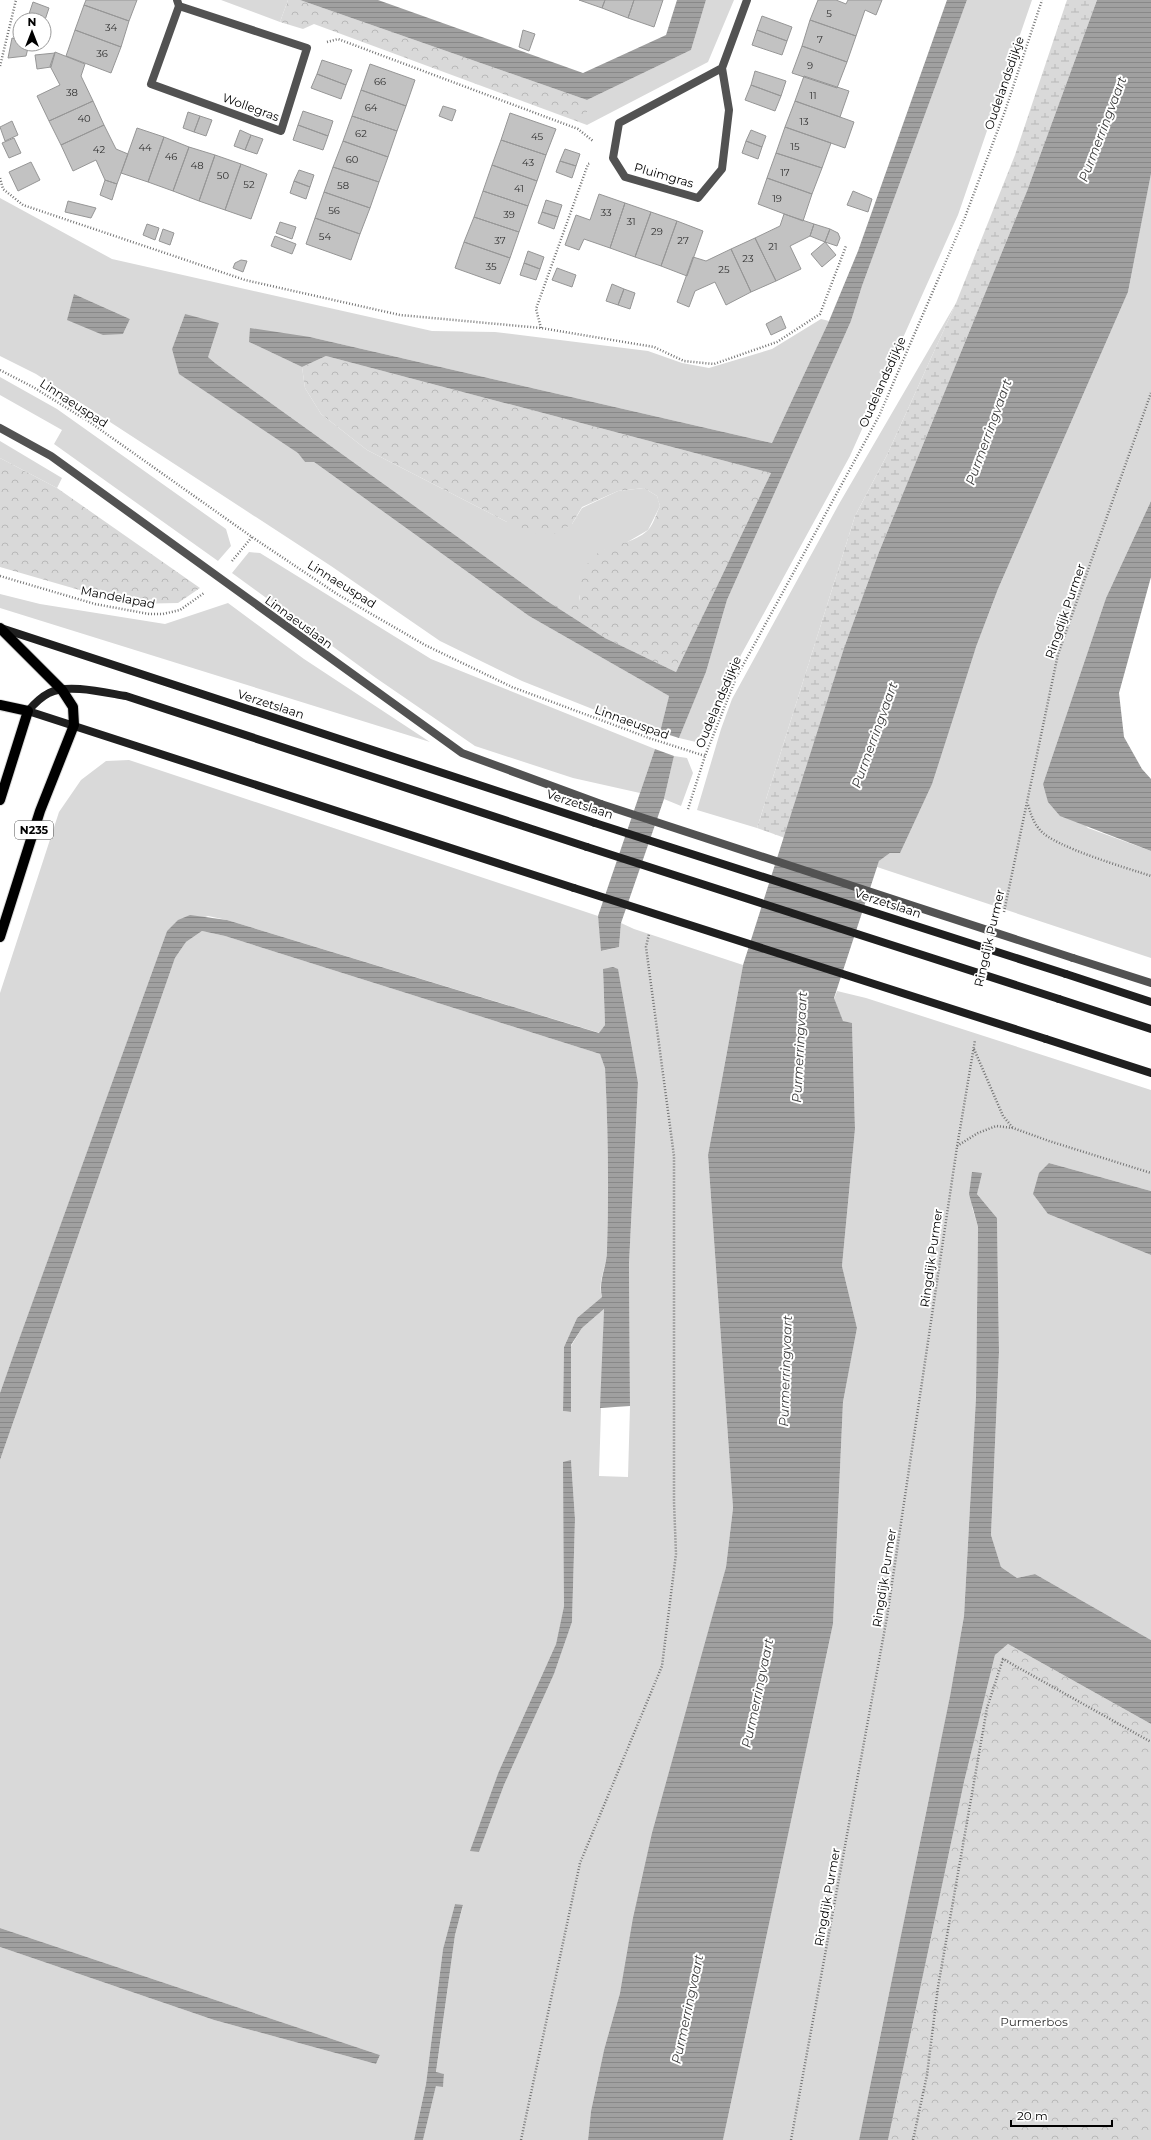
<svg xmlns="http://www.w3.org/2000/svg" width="1151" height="2140" font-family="Montserrat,sans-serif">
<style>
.green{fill:#d9d9d9;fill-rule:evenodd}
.forest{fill:url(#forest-crowns)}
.wetland{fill:url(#wetland-marsh)}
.water{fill:url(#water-rules)}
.building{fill:#c2c2c2;stroke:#969696}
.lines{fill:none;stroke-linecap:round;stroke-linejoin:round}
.primary-casing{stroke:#dbdbdb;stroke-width:12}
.path{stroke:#747474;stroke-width:2.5;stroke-dasharray:1 2;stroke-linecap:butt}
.service{stroke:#525252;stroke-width:8}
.minor{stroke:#525252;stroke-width:8}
.secondary{stroke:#1f1f1f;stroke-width:8}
.primary{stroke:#000;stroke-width:10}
.service-bridge{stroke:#525252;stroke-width:8}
.secondary-bridge{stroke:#1f1f1f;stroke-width:8}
.labels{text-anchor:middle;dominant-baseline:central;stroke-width:4;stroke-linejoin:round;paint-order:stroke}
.number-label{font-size:10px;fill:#303030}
.shield{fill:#fff;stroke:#4c4c4c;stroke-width:1}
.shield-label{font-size:11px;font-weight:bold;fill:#000}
.street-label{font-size:12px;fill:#000;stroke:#fff}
.park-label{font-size:12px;fill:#303030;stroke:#fff}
.water-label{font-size:13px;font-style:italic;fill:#414141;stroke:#fff}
</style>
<defs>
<pattern id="forest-crowns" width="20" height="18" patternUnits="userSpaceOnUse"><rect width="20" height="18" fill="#d9d9d9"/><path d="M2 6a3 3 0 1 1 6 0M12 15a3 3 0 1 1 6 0" fill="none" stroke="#b8b8b8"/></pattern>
<pattern id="wetland-marsh" width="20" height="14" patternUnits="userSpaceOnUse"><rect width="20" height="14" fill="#d9d9d9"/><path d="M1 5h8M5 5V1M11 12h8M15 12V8" fill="none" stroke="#b8b8b8"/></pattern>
<pattern id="water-rules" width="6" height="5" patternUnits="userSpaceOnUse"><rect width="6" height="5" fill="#a0a0a0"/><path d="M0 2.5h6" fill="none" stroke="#888"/></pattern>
</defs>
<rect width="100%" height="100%" fill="#fff"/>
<path class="green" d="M221,0H288L280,22Z
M706,0H734L708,62L587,125V100L691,50Z
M967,0H1032L958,215L850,456L741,655L708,732L696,742L679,738L706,672L727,600L851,321L862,286Z
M1151,174V501L1106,598L1043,784L1088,828L1151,851V958L877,867L879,861L890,853L976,647L998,589L1128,292Z
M0,198L112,259L432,331L495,332L648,351L682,363L709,368L772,349L821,319L829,321L772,443L310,337L249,342L302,367L305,388L321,414L367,450L507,522L572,524L582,508L618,491L644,488L657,496L660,506L648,530L624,544L604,550L579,596L580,601H547L215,363L208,357L185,314L172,349L299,453L305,462H314L529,616L669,696L660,732L600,712L522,681L440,641L331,566L87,407L36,374L0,356ZM74,294L130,319L123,334Z
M956,303L887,455L855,516L757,828L697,810L721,729L732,699L839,504Z
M0,377L57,409L226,529L231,546L218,561L54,444L62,430L0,395Z
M0,441L62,478L57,488L0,458Z
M249,552L260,553L431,659L655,749L640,793L573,778L475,746L376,678L232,573Z
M0,594L40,604L165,624L228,603L304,659L430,742L0,608Z
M674,756L687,758L693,773L681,806L664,799Z
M129,760L598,916L602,951L619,947L621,923L634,929L743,965L708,1155L733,1508L726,1567L699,1667L620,1993L604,2050L591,2111L588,2140H423L436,2086H443L444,2074L436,2073L455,1935L463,1906L455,1904L443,1949L426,2084L414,2140H0V1947L214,2020L376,2064L380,2055L0,1928V1460L175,958L186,942L202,931L225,936L600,1054L605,1067C608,1129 609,1189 607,1250C607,1267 597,1281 602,1297L577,1318L564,1347L563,1411L571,1412V1346L582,1328L604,1309L599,1476L628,1477L630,1406L629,1264L638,1083L603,970L605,1025L600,1033L227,920L208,916L167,931L0,1393V993L59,812L81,780L106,761ZM571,1460L575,1519L572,1622L554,1674L504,1785L479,1852L499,1771L556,1644L564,1606Z
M837,991L866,998L1151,1090V1191L1049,1163L1048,1214L1151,1255V1640L1035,1574L1017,1578L1001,1567L991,1535L999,1352L997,1218L977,1194L972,1207L978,1227L976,1397L964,1616L950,1696L859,2140H723L833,1624L843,1402L857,1328L842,1266L855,1129L852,1023L843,1022L834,999Z"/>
<path class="forest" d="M288,0H300L587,100V125L314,24L303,29L280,22Z
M326,356L771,473L676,672L605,638L547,601H580C576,581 585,558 605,549C619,543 635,542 647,531C653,526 656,514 660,506L657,496L644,488L618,491L582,507L572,524L554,534H538L507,522L367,450L321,414L305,388L302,367Z
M0,458L57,488L200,588L178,603L128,604L0,567Z
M1008,1644L1151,1724V2140H888L964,1782L995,1655Z"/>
<path class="wetland" d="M1067,0H1097L1027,191L879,552L844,648L785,838L757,828L855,516L887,455L956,303L1015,155Z"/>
<path class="water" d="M300,0H378L583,73L666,35L677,0H706L691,50L587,100Z
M947,0H967L862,286L851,321L727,600L706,672L679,738L660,732L669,696L529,616L314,462H305L298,453L179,374L172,349L185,314L219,323L208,357L215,363L547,601L605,638L676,672L771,473L326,356L302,367L249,342L250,328L310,337L772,443L829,321L858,251Z
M1097,0H1151V174L1128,292L998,589L976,647L932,784L900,853H890L879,861L834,998L843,1021L852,1023L855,1129L842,1266L857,1328L843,1402L833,1624L723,2140H588L591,2111L604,2050L620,1993L633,1918L652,1833L726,1567L733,1508L708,1155L743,965L844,648L879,552L1027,191Z
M74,294L130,319L123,334L103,335L67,320Z
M1151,501V577L1119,693L1124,737L1142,769L1151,779V851L1060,816L1048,802L1043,784L1106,598Z
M655,749L674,756L664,799L621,923L619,947L601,951L598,916Z
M190,915L227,920L599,1033L605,1025L603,969L613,967L618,969L638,1083L629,1264L630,1406L600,1408L604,1309L582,1328L571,1345V1412L563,1411L564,1347L577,1318L602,1297C598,1281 607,1267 607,1250C609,1189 608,1129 605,1068L600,1054L225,936L202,931L186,942L175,958L0,1460V1393L17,1345L167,931L178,920Z
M1049,1163L1151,1191V1255L1048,1214L1033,1194L1039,1173Z
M972,1172L982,1173L977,1194L997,1218L999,1352L991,1535L1001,1567L1017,1578L1035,1574L1151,1640V1724L1008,1644L995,1655L964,1782L888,2140H859L950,1696L964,1616L976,1397L978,1227L969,1194Z
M571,1460L575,1519L572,1622L554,1674L504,1785L479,1852L470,1851L499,1771L556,1644L564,1606L563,1462Z
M455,1904L463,1905L455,1935L436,2072L444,2074L443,2087L436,2086L423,2140H414L426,2084L443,1949Z
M0,1928L380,2055L376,2064L214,2020L0,1947Z"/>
<path class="building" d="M86,0H137L129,21L84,5Z
M579,0H605L602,8Z
M605,0H634L628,18L602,8Z
M634,0H663L654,27L628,18Z
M818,0H836L846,4L848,0H882L876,15L865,10L856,36L810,20Z
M33,2L49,8L45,20L29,14Z
M84,5L129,21L121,47L75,30Z
M29,14L45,20L44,23V20H27Z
M762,16L792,27L787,41L757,30Z
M810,20L856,36L847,62L802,46Z
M75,30L121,47L111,73L66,56Z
M523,30L535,34L529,51L519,47Z
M757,30L787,41L782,55L752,45Z
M12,38L20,40V44H29L26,56L8,58Z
M802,46L847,62L837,88L792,73Z
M55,52L85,64L81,76L93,101L49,121L37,96L60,85L50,66Z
M55,53L51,67L37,69L35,55Z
M322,60L352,70L346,85L317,74Z
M370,64L415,80L406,106L361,90Z
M755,71L786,81L781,96L751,85Z
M317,74L346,85L341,99L311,88Z
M804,76L849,91L840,117L795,101Z
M751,85L781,96L775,111L745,100Z
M361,90L406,106L397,131L352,116Z
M93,101L104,125L61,145L49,121Z
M795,101L854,122L845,148L785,127Z
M443,106L456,110L452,121L439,116Z
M303,111L333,121L328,136L298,125Z
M188,112L200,116L194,132L183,128Z
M510,113L556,129L546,155L501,140Z
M200,116L212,120L206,136L194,132Z
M352,116L397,131L388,157L343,141Z
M12,121L18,135L5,141L0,127Z
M104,125L116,149L128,154L117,184L105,180L96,160L73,171L61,145Z
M298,125L328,136L323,150L293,140Z
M785,127L831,143L822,168L776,153Z
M137,128L164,137L148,182L121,173Z
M240,130L251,135L245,150L234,146Z
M751,130L766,136L762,147L746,141Z
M251,135L263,139L257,154L245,150Z
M164,137L189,147L173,191L148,182Z
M14,138L21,153L9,158L2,143Z
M501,140L546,155L537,181L492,165Z
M343,141L388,157L379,182L333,167Z
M746,141L762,147L758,159L742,153Z
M189,147L215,155L199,201L173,191Z
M565,149L580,154L576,166L560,161Z
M776,153L822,168L812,194L767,178Z
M215,155L241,164L225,210L199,201Z
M560,161L576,166L572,178L556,172Z
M31,162L40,180L18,191L9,172Z
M241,164L267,174L251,219L225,210Z
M492,165L537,181L528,206L483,191Z
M333,167L379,182L370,208L324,192Z
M299,170L314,175L310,187L294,181Z
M767,178L812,194L803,221L758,204Z
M105,180L117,184L112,200L100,195Z
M294,181L310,187L306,199L290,193Z
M483,191L528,206L519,232L474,217Z
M853,191L872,199L868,212L847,205Z
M324,192L370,208L360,234L315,218Z
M599,194L625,203L610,248L584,239L579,250L565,245L576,215L590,220Z
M546,200L562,205L558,217L542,212Z
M68,201L96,208L91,218L65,212Z
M625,203L651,212L635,257L610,248Z
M542,212L558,217L554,229L538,223Z
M651,212L677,221L661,266L635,257Z
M784,214L814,224L810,236L790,246L801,269L776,281L755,238L780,226Z
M474,217L519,232L510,258L464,242Z
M315,218L360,234L351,260L306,244Z
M677,221L703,231L687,276L661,266Z
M280,222L296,227L292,239L276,233Z
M147,224L159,228L155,240L143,235Z
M814,224L830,229L825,242L810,236Z
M163,229L174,233L170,245L159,241Z
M830,229L838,233L840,238L837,246L825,242Z
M275,236L296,244L292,254L271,246Z
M755,238L776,281L751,292L731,249Z
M464,242L510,258L500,284L455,268Z
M825,242L836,255L822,267L811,254Z
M731,249L751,292L726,305L715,282L695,291L689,307L677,302L693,257L706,261Z
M528,251L544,257L540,269L524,263Z
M241,260L247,261L243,272L233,268L235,263Z
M524,263L540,269L536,280L520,275Z
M557,268L576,275L572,287L552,280Z
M612,284L624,289L618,305L606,301Z
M624,289L635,293L630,309L618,305Z
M781,316L786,328L771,335L766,324Z"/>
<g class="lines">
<defs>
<path id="primary" d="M0,628L62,690L73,707L74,725L40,811L0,937
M0,705L28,711L0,800"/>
</defs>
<use href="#primary" class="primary-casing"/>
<path class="path" d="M327,42L338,39L578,129L593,141
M0,66L16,0
M0,178L3,189L23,205L245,280L400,315L541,328L654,347L684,361L714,364L777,342L820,314L846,246
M541,328L536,309L588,164L591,163
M0,370L33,387L91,423L252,537L337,594L425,645L512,687L649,738L705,756
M232,561L252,537
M0,576L95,604L149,614H163L180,610L204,593
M1028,805C1031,814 1033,822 1040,830C1054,847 1127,868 1151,876
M688,809L705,756L736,678L879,416L965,217L1005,111L1042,0
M1004,912L1058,654L1151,393
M974,1049L1003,1116L1013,1128
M957,1146L978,1133L996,1126L1013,1128L1049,1141L1151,1173
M521,2140L580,1863L662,1666L676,1554L674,1502V1156L646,947L649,934
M791,2140L887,1617L957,1147L975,1040
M913,2140L927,2075L938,1987L987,1708L1003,1659L1151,1742"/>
<path class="service" d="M0,428L51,456L462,753L601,804
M1073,958L1151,983"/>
<path class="minor" d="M177,0L179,6L151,84L281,131L307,48L179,6
M722,68L619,123L613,158L625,177L698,198L722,169L729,110L722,68L747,0"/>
<path class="secondary" d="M1,628L595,823
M574,888L28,711C34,704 41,697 49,693C67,683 107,693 126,696L587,847
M1066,974L1151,1002
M1059,999L1151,1029
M1046,1039L1151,1073"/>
<use href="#primary" class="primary"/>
<path class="service-bridge" d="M601,804L1073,958"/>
<path class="secondary-bridge" d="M595,823L1066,974
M587,847L1059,999
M574,888L1046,1039"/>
</g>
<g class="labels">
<g class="number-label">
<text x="829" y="13">5</text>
<text x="111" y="27">34</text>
<text x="820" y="39">7</text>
<text x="102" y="53">36</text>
<text x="810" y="65">9</text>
<text x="380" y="81">66</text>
<text x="72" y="92">38</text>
<text x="813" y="95">11</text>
<text x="371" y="107">64</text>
<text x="84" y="118">40</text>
<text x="804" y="121">13</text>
<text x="361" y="133">62</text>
<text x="537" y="136">45</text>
<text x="795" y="146">15</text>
<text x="145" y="147">44</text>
<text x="99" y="149">42</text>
<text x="171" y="156">46</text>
<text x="352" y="159">60</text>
<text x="528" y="162">43</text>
<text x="197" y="165">48</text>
<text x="785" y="172">17</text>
<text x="223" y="175">50</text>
<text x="249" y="184">52</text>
<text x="343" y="185">58</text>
<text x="519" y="188">41</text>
<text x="777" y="198">19</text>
<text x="334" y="210">56</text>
<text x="606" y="212">33</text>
<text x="509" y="214">39</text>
<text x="631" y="221">31</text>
<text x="657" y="231">29</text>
<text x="325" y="236">54</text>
<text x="500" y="240">37</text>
<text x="683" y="240">27</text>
<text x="773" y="246">21</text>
<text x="748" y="258">23</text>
<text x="491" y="266">35</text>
<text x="724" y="269">25</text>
</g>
<rect class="shield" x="15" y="821" width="38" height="18" rx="3"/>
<g class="shield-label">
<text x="34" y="830">N235</text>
</g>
<g class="street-label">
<text transform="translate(1004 83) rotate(-71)">Oudelandsdijkje</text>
<text transform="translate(251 107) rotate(20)">Wollegras</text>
<text transform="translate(664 175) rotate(16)">Pluimgras</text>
<text transform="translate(882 382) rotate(-66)">Oudelandsdijkje</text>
<text transform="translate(74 403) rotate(33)">Linnaeuspad</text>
<text transform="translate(342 584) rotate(32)">Linnaeuspad</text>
<text transform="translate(118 597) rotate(11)">Mandelapad</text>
<text transform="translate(1065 611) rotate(-71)">Ringdijk Purmer</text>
<text transform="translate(299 622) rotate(36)">Linnaeuslaan</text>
<text transform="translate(718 702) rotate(-67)">Oudelandsdijkje</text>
<text transform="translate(271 704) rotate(18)">Verzetslaan</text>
<text transform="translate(632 722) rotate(20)">Linnaeuspad</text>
<text transform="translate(580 804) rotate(18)">Verzetslaan</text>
<text transform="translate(888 903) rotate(18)">Verzetslaan</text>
<text transform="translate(989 938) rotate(-77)">Ringdijk Purmer</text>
<text transform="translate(931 1258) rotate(-82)">Ringdijk Purmer</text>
<text transform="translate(884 1578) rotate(-81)">Ringdijk Purmer</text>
<text transform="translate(827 1897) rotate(-80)">Ringdijk Purmer</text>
</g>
<g class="park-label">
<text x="1034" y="2021">Purmerbos</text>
</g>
<g class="water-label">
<text transform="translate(1102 129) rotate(-69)">Purmerringvaart</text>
<text transform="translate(988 432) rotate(-70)">Purmerringvaart</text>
<text transform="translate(874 735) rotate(-70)">Purmerringvaart</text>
<text transform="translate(799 1047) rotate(-87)">Purmerringvaart</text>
<text transform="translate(785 1371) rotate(-88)">Purmerringvaart</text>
<text transform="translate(757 1693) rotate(-78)">Purmerringvaart</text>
<text transform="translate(687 2009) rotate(-78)">Purmerringvaart</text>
</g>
</g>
<g transform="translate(32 32)"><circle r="19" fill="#ffffff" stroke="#999999"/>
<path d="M0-3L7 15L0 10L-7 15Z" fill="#000000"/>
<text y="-6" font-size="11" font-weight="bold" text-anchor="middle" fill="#000000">N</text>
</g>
<path d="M1011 2120v6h101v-6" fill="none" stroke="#000000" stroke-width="2"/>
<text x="1017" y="2120" font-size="12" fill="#000000" stroke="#ffffff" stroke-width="3" paint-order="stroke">20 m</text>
</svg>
